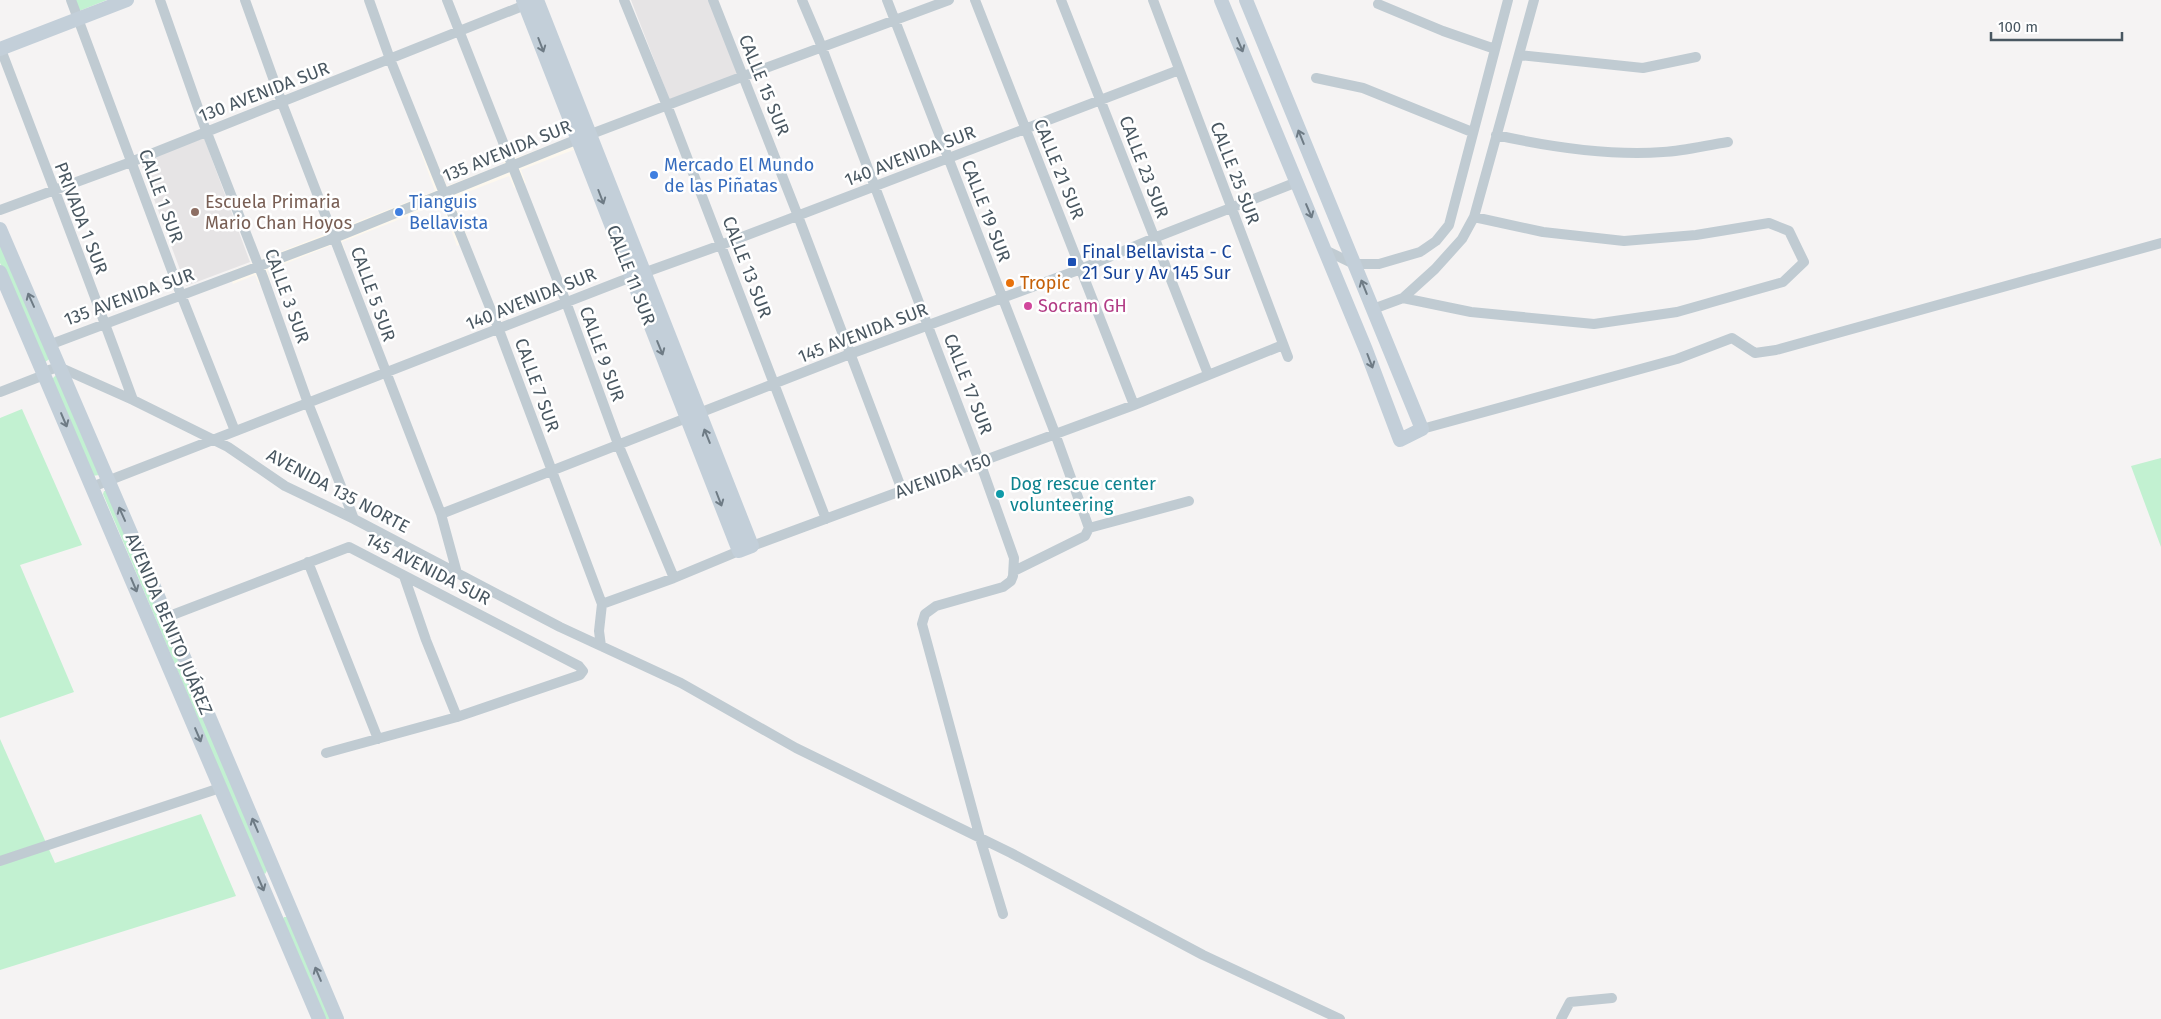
<svg xmlns="http://www.w3.org/2000/svg" width="2161" height="1019" font-family="'Fira Sans',sans-serif">
<style>
.commercial{fill:#fdf8ee}
.education{fill:#e6e4e5}
.green{fill:#c2f1d1}
.lines{fill:none;stroke-linecap:round;stroke-linejoin:round}
.street{stroke:#c0cbd2;stroke-width:10}
.secondary{stroke:#c3cfd9;stroke-width:14}
.oneway{stroke:#6e7b85}
.shop-dot{fill:#3f7fe0;stroke:#fff;stroke-width:2}
.education-dot{fill:#8d6e63;stroke:#fff;stroke-width:2}
.transit-dot{fill:#1a4fb4;stroke:#fff;stroke-width:2}
.food-dot{fill:#e8710a;stroke:#fff;stroke-width:2}
.hotel-dot{fill:#d1479c;stroke:#fff;stroke-width:2}
.culture-dot{fill:#0f9aa8;stroke:#fff;stroke-width:2}
.labels{text-anchor:middle;dominant-baseline:central;stroke-width:5;stroke-linejoin:round;paint-order:stroke}
.street-label{font-size:18px;fill:#495761;stroke:#fff}
.shop-label{font-size:18px;fill:#366cbe;stroke:#fff;text-anchor:start}
.education-label{font-size:18px;fill:#785e54;stroke:#fff;text-anchor:start}
.transit-label{font-size:18px;fill:#164399;stroke:#fff;text-anchor:start}
.food-label{font-size:18px;fill:#c56008;stroke:#fff;text-anchor:start}
.hotel-label{font-size:18px;fill:#b23c85;stroke:#fff;text-anchor:start}
.culture-label{font-size:18px;fill:#0d838f;stroke:#fff;text-anchor:start}
</style>
<rect width="100%" height="100%" fill="#f5f3f3"/>
<path class="commercial" d="M571,137L576,149L521,170L526,183L514,188L509,176L452,198L469,241L457,246L441,203L342,242L345,250L336,254L332,245L267,271L270,280L259,284L255,275L233,284L228,272L252,263L249,256L258,252L262,259L435,191L420,150L430,146L447,186L504,164L499,150L511,146L516,158Z"/>
<path class="education" d="M631,0H709L738,75L670,101Z
M204,138L250,262L186,286L140,161Z"/>
<path class="green" d="M75,0H107L79,11Z
M0,241L51,358L45,362L0,263Z
M56,375L99,475L92,476L51,380Z
M22,409L82,545L20,565L74,692L0,718V418Z
M2161,458V547L2131,466Z
M104,491H106L268,869L265,874L262,871L103,494Z
M0,739L55,863L201,814L236,896L0,970Z
M284,917H288L331,1019H325L283,919Z"/>
<g class="lines">
<path class="street" d="M71,0L178,287L235,431
M160,0L204,125L263,277L308,403L354,519
M245,0L282,103L441,514L457,573
M369,0L390,59L499,330L602,604L599,631L601,646
M447,0L566,302L618,444L674,578
M624,0L670,113L826,519
M713,0L798,216L902,490
M802,0L819,40L982,468L1014,558L1013,576L1011,581L1003,587L936,606L925,614L922,624L980,838L1003,914
M887,0L1053,428L1089,528
M975,0L1134,405
M1061,0L1208,374
M1153,0L1288,357
M1378,4L1443,31L1495,49
M0,47C45,165 90,282 133,400
M1519,55L1643,68L1696,57
M1316,78L1363,88L1472,132
M1496,135C1550,147 1607,156 1663,152C1685,151 1707,145 1728,142
M0,210L131,162L530,3
M1325,250L1354,264H1379L1420,252L1436,241L1449,225L1508,0
M1403,298L1471,312L1594,324L1677,312L1783,282L1804,262L1789,231L1769,223L1696,235L1624,241L1543,232L1474,217
M1373,309L1403,298L1435,269L1462,239L1474,217L1534,0
M49,345L334,238L578,139L744,76L949,0
M0,392L44,375L49,370L59,367L133,400L228,447L285,486L354,519L560,627L681,683L796,748L1011,853L1203,955L1340,1019
M1422,429L1677,359L1732,338L1755,353L1776,350L2161,243
M92,487L621,281L721,245L1179,70
M441,514L850,354L1081,269L1154,238L1297,182
M752,546L1134,405L1283,345
M308,562L378,739
M1014,571L1085,536L1089,528L1189,501
M404,576L426,640L457,717
M602,604L674,578L739,551
M167,617L349,547L579,666L583,671L580,675L457,717L326,753
M0,861L220,788
M1561,1019L1570,1002L1612,998"/>
<path class="secondary" d="M523,0L739,551L752,546L537,0
M1221,0L1366,350L1400,440L1422,429L1246,0
M0,49L127,0
M0,229L167,617L337,1019
M0,272L319,1019"/>
</g>
<defs><path id="oneway-shaft" d="M-6 0H5M1.5-3L5.5 0L1.5 3" fill="none" stroke-width="1.6" stroke-linecap="round" stroke-linejoin="round" transform="scale(1.25)"/></defs>
<g class="oneway">
<use href="#oneway-shaft" transform="translate(541 45) rotate(69)"/>
<use href="#oneway-shaft" transform="translate(1240 45) rotate(67)"/>
<use href="#oneway-shaft" transform="translate(1301 137) rotate(-112)"/>
<use href="#oneway-shaft" transform="translate(601 197) rotate(69)"/>
<use href="#oneway-shaft" transform="translate(1309 211) rotate(67)"/>
<use href="#oneway-shaft" transform="translate(1364 287) rotate(-112)"/>
<use href="#oneway-shaft" transform="translate(31 300) rotate(-114)"/>
<use href="#oneway-shaft" transform="translate(660 348) rotate(68)"/>
<use href="#oneway-shaft" transform="translate(1370 361) rotate(69)"/>
<use href="#oneway-shaft" transform="translate(64 420) rotate(67)"/>
<use href="#oneway-shaft" transform="translate(707 436) rotate(-112)"/>
<use href="#oneway-shaft" transform="translate(719 499) rotate(69)"/>
<use href="#oneway-shaft" transform="translate(122 514) rotate(-114)"/>
<use href="#oneway-shaft" transform="translate(134 585) rotate(67)"/>
<use href="#oneway-shaft" transform="translate(198 735) rotate(67)"/>
<use href="#oneway-shaft" transform="translate(255 825) rotate(-113)"/>
<use href="#oneway-shaft" transform="translate(261 884) rotate(67)"/>
<use href="#oneway-shaft" transform="translate(318 974) rotate(-113)"/>
</g>
<g class="shop-dot">
<circle cx="654" cy="175" r="5"/>
<circle cx="399" cy="212" r="5"/>
</g>
<circle class="education-dot" cx="195" cy="212" r="5"/>
<rect class="transit-dot" x="1067" y="257" width="10" height="10" rx="2.5"/>
<circle class="food-dot" cx="1010" cy="283" r="5"/>
<circle class="hotel-dot" cx="1028" cy="306" r="5"/>
<circle class="culture-dot" cx="1000" cy="494" r="5"/>
<g class="labels">
<g class="street-label">
<text transform="translate(764 85) rotate(68)">CALLE 15 SUR</text>
<text transform="translate(264 92) rotate(-21)">130 AVENIDA SUR</text>
<text transform="translate(507 151) rotate(-22)">135 AVENIDA SUR</text>
<text transform="translate(910 156) rotate(-21)">140 AVENIDA SUR</text>
<text transform="translate(1144 167) rotate(69)">CALLE 23 SUR</text>
<text transform="translate(1059 169) rotate(68)">CALLE 21 SUR</text>
<text transform="translate(1235 173) rotate(69)">CALLE 25 SUR</text>
<text transform="translate(161 196) rotate(70)">CALLE 1 SUR</text>
<text transform="translate(986 211) rotate(69)">CALLE 19 SUR</text>
<text transform="translate(81 218) rotate(69)">PRIVADA 1 SUR</text>
<text transform="translate(747 267) rotate(69)">CALLE 13 SUR</text>
<text transform="translate(631 275) rotate(69)">CALLE 11 SUR</text>
<text transform="translate(373 294) rotate(70)">CALLE 5 SUR</text>
<text transform="translate(287 296) rotate(70)">CALLE 3 SUR</text>
<text transform="translate(129 297) rotate(-20)">135 AVENIDA SUR</text>
<text transform="translate(531 299) rotate(-22)">140 AVENIDA SUR</text>
<text transform="translate(863 333) rotate(-21)">145 AVENIDA SUR</text>
<text transform="translate(602 354) rotate(70)">CALLE 9 SUR</text>
<text transform="translate(968 384) rotate(69)">CALLE 17 SUR</text>
<text transform="translate(537 385) rotate(70)">CALLE 7 SUR</text>
<text transform="translate(943 476) rotate(-20)">AVENIDA 150</text>
<text transform="translate(338 491) rotate(28)">AVENIDA 135 NORTE</text>
<text transform="translate(428 569) rotate(27)">145 AVENIDA SUR</text>
<text transform="translate(169 624) rotate(67)">AVENIDA BENITO JUÁREZ</text>
</g>
<g class="shop-label">
<text x="664" y="165">Mercado El Mundo<tspan x="664" dy="21">de las Piñatas</tspan></text>
<text x="409" y="202">Tianguis<tspan x="409" dy="21">Bellavista</tspan></text>
</g>
<g class="education-label">
<text x="205" y="202">Escuela Primaria<tspan x="205" dy="21">Mario Chan Hoyos</tspan></text>
</g>
<g class="transit-label">
<text x="1082" y="252">Final Bellavista - C<tspan x="1082" dy="21">21 Sur y Av 145 Sur</tspan></text>
</g>
<g class="food-label">
<text x="1020" y="283">Tropic</text>
</g>
<g class="hotel-label">
<text x="1038" y="306">Socram GH</text>
</g>
<g class="culture-label">
<text x="1010" y="484">Dog rescue center<tspan x="1010" dy="21">volunteering</tspan></text>
</g>
</g>
<path d="M1991 32v8h131v-8" fill="none" stroke="#495761" stroke-width="2.5"/>
<text x="1998" y="32" font-size="15" fill="#495761" stroke="#ffffff" stroke-width="4" paint-order="stroke">100 m</text>
</svg>
